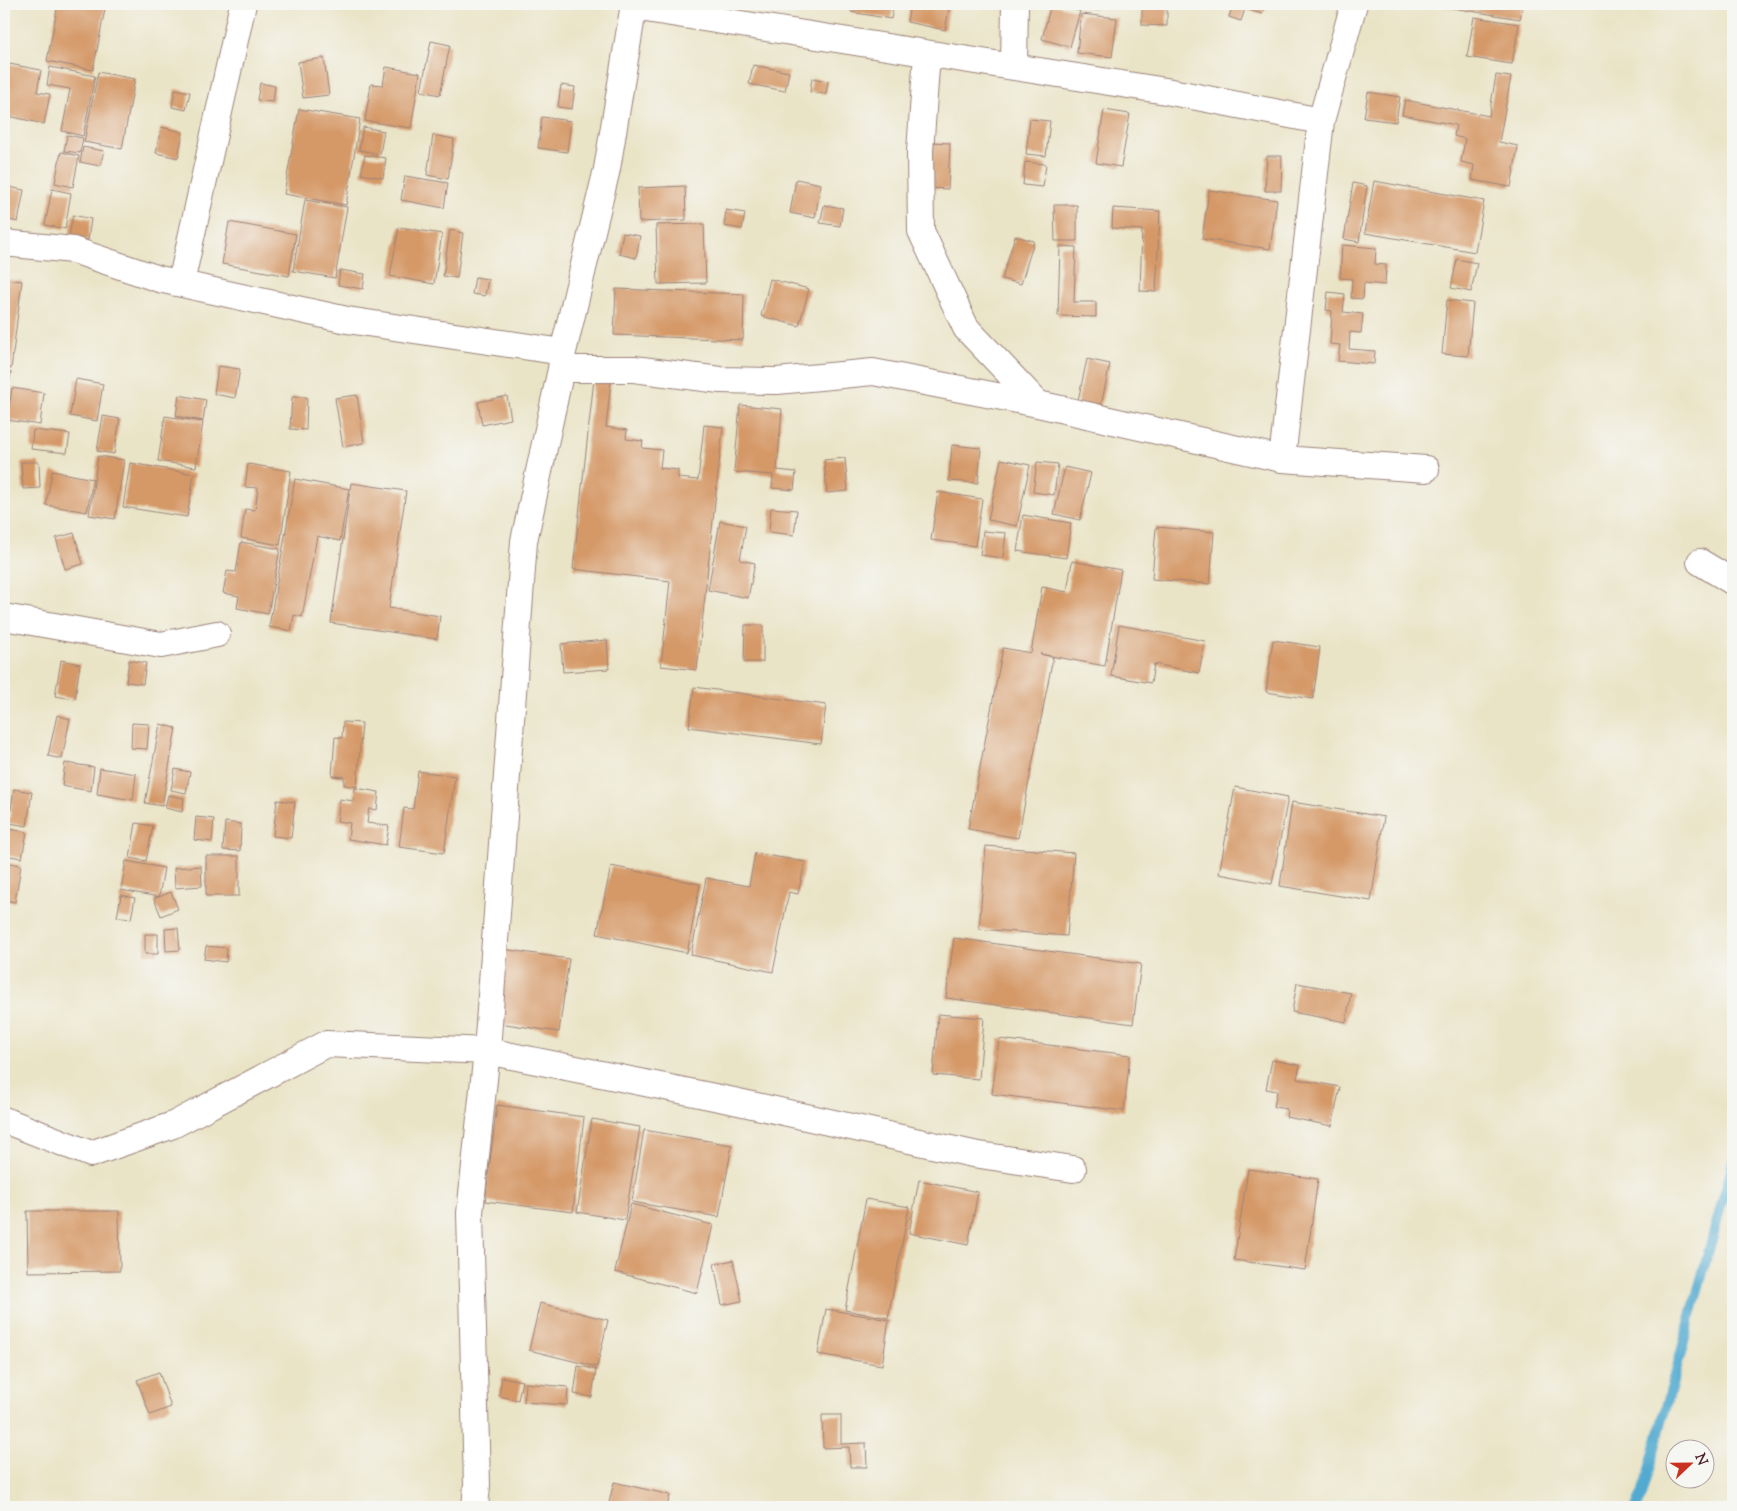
<svg xmlns="http://www.w3.org/2000/svg" width="1737" height="1511" font-family="'Sorts Mill Goudy',serif">
<style>
.lines{fill:none;stroke-linecap:round;stroke-linejoin:round}
.stream{stroke:#53aad0;stroke-width:10}
.building{fill:#d59968}
.minor-casing{stroke:#9a8279;stroke-width:28}
.minor{stroke:#fff;stroke-width:26}
</style>
<rect width="100%" height="100%" fill="#f6f6f2"/>
<filter id="ink" filterUnits="userSpaceOnUse"><feTurbulence type="fractalNoise" baseFrequency=".02" numOctaves="2"/><feDisplacementMap in="SourceGraphic" scale="10" xChannelSelector="R" yChannelSelector="G"/><feConvolveMatrix kernelMatrix="1 2 1 2 8 2 1 2 1" color-interpolation-filters="sRGB"/></filter>
<filter id="wash" filterUnits="userSpaceOnUse"><feTurbulence type="fractalNoise" baseFrequency=".0096" numOctaves="4" result="noise"/><feDisplacementMap in="SourceGraphic" scale="20" xChannelSelector="R" yChannelSelector="G"/><feGaussianBlur stdDeviation="1.12" result="paint"/><feColorMatrix in="noise" values="0 0 0 0 0 0 0 0 0 0 0 0 0 0 0 0 0 1.4 0 .05"/><feComposite in="paint" operator="in"/></filter>
<g filter="url(#wash)">
<rect width="100%" height="100%" fill="#eae4c7"/>
<g class="lines">
<path class="stream" d="M1636,1507L1642,1495L1733,1162"/>
</g>
<g id="blocks">
<path class="building" d="M58,4H106L93,70L47,61Z
M853,4H894L891,19L851,12Z
M910,4H950L945,30L907,22Z
M1051,4L1080,11L1070,47L1042,39Z
M1072,4H1097L1096,9Z
M1142,4H1167V26L1142,25Z
M1233,4H1266L1262,14L1245,9L1241,21L1229,17Z
M1435,4H1523L1520,19L1434,5Z
M1081,14L1117,18L1112,57L1077,53Z
M1474,17L1519,24L1512,64L1467,57Z
M431,41L450,45L440,95L421,91Z
M324,58L329,95L303,98L298,62Z
M4,63L41,70L37,92L50,94L44,124L4,115Z
M753,65L789,72L785,91L749,84Z
M50,67L95,76L83,136L62,131L70,89L47,85Z
M386,67L420,73L411,128L365,121L371,84L383,85Z
M98,72L135,79L122,149L84,142Z
M1496,75L1511,77L1499,142L1518,146L1511,187L1472,180L1474,165L1461,162L1465,139L1454,136L1456,125L1402,115L1405,100L1489,116Z
M812,78L828,81L826,94L810,92Z
M260,83L275,86L273,102L257,100Z
M561,85L575,87L572,109L558,107Z
M175,89L190,92L186,110L172,107Z
M1368,92L1400,97L1396,122L1364,118Z
M299,109L360,119L346,205L284,194Z
M1104,110L1130,114L1121,167L1096,163Z
M542,117L571,121L567,152L538,148Z
M1030,119L1050,121L1046,156L1026,154Z
M161,127L183,132L178,158L156,153Z
M363,127L384,131L380,154L359,150Z
M67,135L83,138L80,153L64,151Z
M433,135L454,139L448,179L427,175Z
M930,142L950,143L948,189L928,188Z
M83,147L104,151L100,166L80,162Z
M61,152L79,156L73,187L55,183Z
M365,155L386,158L383,178L361,174Z
M1267,156H1282L1281,191H1265Z
M1025,162L1046,164L1043,187L1023,185Z
M405,176L448,183L444,208L401,200Z
M796,179L821,184L815,218L790,213Z
M1374,181L1484,201L1475,252L1365,233Z
M1353,183L1367,186L1359,242L1344,239Z
M4,186L24,190L18,222L4,219Z
M685,186L686,220L639,222L638,188Z
M52,189L71,193L65,229L45,225Z
M1209,190L1277,200L1270,249L1202,239Z
M305,200L347,207L335,278L293,271Z
M824,205L843,208L840,226L820,223Z
M1054,205H1077V241H1055Z
M1113,208L1160,211L1156,292L1140,291L1142,230L1112,228Z
M726,210L745,213L742,229L724,226Z
M73,215L91,219L88,240L69,236Z
M229,222L296,234L289,276L222,264Z
M704,224L706,283L658,284L656,225Z
M399,227L442,234L434,284L390,276Z
M450,230L463,233L457,278L443,276Z
M623,233L640,236L636,258L619,254Z
M1015,236L1034,241L1021,284L1002,279Z
M1342,245L1376,248L1375,264L1386,265L1385,285L1364,283L1363,299L1351,298L1352,279L1340,278Z
M1060,246L1076,247L1074,302H1096V317L1058,316Z
M1457,259L1477,263L1471,292L1451,288Z
M340,270L365,274L363,289L338,285Z
M475,277L488,279L485,296L472,294Z
M4,279L22,281L11,369L4,368Z
M770,279L809,289L799,326L761,316Z
M616,289L744,294L743,340L614,335Z
M1328,292L1345,294L1343,312L1363,314L1361,333L1350,332L1349,349L1375,351L1374,364L1338,361L1340,345L1330,344L1332,311L1326,310Z
M1447,300L1473,303L1468,356L1442,354Z
M1087,359L1110,364L1100,410L1077,405Z
M218,366L240,369L235,398L214,394Z
M4,371L11,372L5,411H4Z
M76,379L103,384L97,421L70,416Z
M594,379L611,382L606,427L627,430L626,439L643,441L642,448L662,450L660,468L678,470V478L698,480L704,425L723,427L697,670L661,666L670,581L573,569Z
M12,388L44,393L40,425L7,420Z
M179,395L206,400L203,421L176,416Z
M357,395L364,443L343,447L335,398Z
M507,396L511,419L482,425L478,402Z
M292,397H307L306,430L290,429Z
M740,405L782,409L777,470L796,472L794,490L772,488L773,475L734,472Z
M103,416L120,419L114,454L97,451Z
M165,416L203,422L196,467L158,461Z
M33,430L70,434L67,453L31,449Z
M952,445L981,448L978,483L949,481Z
M98,456L124,460L115,519L89,515Z
M845,458L848,491L827,493L824,460Z
M1001,459L1030,465L1017,526L988,520Z
M21,462H39L40,488L23,489Z
M1037,462L1058,464L1054,495L1033,492Z
M130,463L194,474L187,517L123,507Z
M248,464L291,471L280,545L241,538L245,509L255,510L258,488L245,487Z
M1065,467L1091,473L1080,520L1054,514Z
M52,471L93,479L87,512L46,505Z
M295,479L349,489L340,541L317,536L302,617L294,615L291,631L269,627Z
M351,483L406,491L389,608L440,616L437,639L331,623Z
M938,492L982,499L975,546L931,540Z
M771,508L797,510L794,535L769,532Z
M1023,515L1071,523L1066,558L1017,551Z
M720,521L746,526L740,560L755,563L748,598L708,590Z
M1156,527L1214,532L1210,584L1152,579Z
M983,531L1006,533L1003,558L980,555Z
M74,533L83,564L65,569L56,538Z
M241,542L280,549L268,614L237,608L239,596L223,593L227,571L236,572Z
M1072,561L1121,570L1105,666L1040,654L1053,657L1018,838L968,829L1003,648L1031,653L1042,587L1067,592Z
M745,625H763V662H744Z
M1119,625L1205,641L1199,673L1154,664L1151,683L1111,676Z
M607,640L609,669L563,672L561,644Z
M1273,640L1320,647L1313,699L1266,692Z
M61,660L80,664L75,699L55,696Z
M129,660L146,663L143,684L126,682Z
M4,672H5L6,701H4Z
M694,687L826,705L821,744L689,727Z
M57,715L70,719L62,759L48,756Z
M343,722L362,723L357,787L344,785V777L332,776L335,737L342,738Z
M132,723L149,724L147,749L131,748Z
M160,724L176,728L162,806L145,803Z
M65,763L94,767L91,791L62,786Z
M100,768L136,774L133,800L97,794Z
M175,769L190,772L186,793L171,790Z
M418,771L455,776L444,853L399,847L404,808L413,809Z
M1235,787L1288,797L1272,884L1219,874Z
M355,788L379,792L377,810L369,809L367,823L389,826L386,845L348,839L350,823L337,821L340,799L354,801Z
M14,789L32,792L27,826L9,823Z
M168,795L184,798L182,812L165,808Z
M277,800L295,802L291,838L273,836Z
M1292,802L1384,817L1371,901L1280,886Z
M196,817L214,819L212,842L194,840Z
M225,822L241,824L240,851L223,850Z
M136,823L153,826L146,861L130,858Z
M9,829L27,832L22,858L4,855Z
M986,846L1074,853L1067,936L979,929Z
M755,853L805,862L798,894L789,892L773,972L691,955L706,878L749,886Z
M206,856H239V896H206Z
M126,861L164,868L159,897L121,890Z
M4,862L21,865L15,902L4,900Z
M201,866L202,886L175,888L174,868Z
M611,866L700,884L687,953L597,934Z
M171,892L178,909L161,916L154,899Z
M121,895L135,898L131,919L117,917Z
M178,928L180,950L166,951L165,929Z
M145,934H158V954H145Z
M954,938L1141,964L1133,1024L946,998Z
M206,946L227,948L226,962L204,959Z
M503,949L569,959L559,1032L492,1022Z
M1297,983L1351,993L1346,1022L1292,1012Z
M938,1014L984,1018L979,1079L933,1075Z
M999,1039L1130,1055L1124,1111L992,1094Z
M1272,1060L1300,1065L1297,1079L1340,1087L1332,1126L1286,1117L1287,1109L1274,1107L1277,1091L1266,1089Z
M497,1105L584,1117L573,1212L485,1201Z
M592,1119L640,1127L625,1220L577,1212Z
M644,1130L732,1145L719,1217L632,1202Z
M1248,1169L1318,1179L1305,1270L1234,1260Z
M919,1180L978,1192L968,1245L909,1233Z
M866,1199L909,1207L888,1318L845,1310Z
M631,1204L713,1225L697,1293L615,1272Z
M27,1211H119L120,1271L28,1272Z
M733,1260L742,1301L722,1305L714,1264Z
M540,1303L608,1320L597,1367L529,1350Z
M826,1309L889,1320L882,1365L818,1354Z
M578,1366L596,1369L592,1397L574,1394Z
M159,1372L171,1407L150,1415L137,1380Z
M502,1377L522,1381L518,1400L499,1396Z
M525,1383L568,1387L567,1405L524,1402Z
M822,1415H841V1444L866,1443L867,1467H850L849,1447L823,1448Z
M614,1482L670,1495L667,1507H608Z"/>
</g>
</g>
<g filter="url(#ink)">
<use href="#blocks" fill-opacity="0" stroke="#9a8279" stroke-width="1"/>
<g class="lines">
<defs>
<path id="minor" d="M633,7L1166,91L1321,121
M927,54L920,151L921,231L966,328L1038,404L1282,459L1426,469
M1014,67L1015,4
M4,243L73,250L159,279L347,320L563,352
M181,283L243,4
M561,369H634L720,380L777,381L873,372L1038,404
M1282,459L1321,121L1354,4
M1700,562L1733,582
M4,617L161,645L217,634
M4,1120L91,1154L173,1125L326,1044L487,1051L734,1101L973,1154L1073,1169
M475,1507L477,1485L470,1213L487,1051L524,541L561,369L563,352L607,169L634,4"/>
</defs>
<use href="#minor" class="minor-casing"/>
<use href="#minor" class="minor"/>
</g>
</g>
<rect width="1737" height="1511" fill="none" stroke="#f6f6f2" stroke-width="20"/>
<g transform="translate(1690 1464) rotate(68)"><circle r="24" fill="#f6f6f2" stroke="#b1a0a2"/>
<path d="M0-4L9 19L0 12L-9 19Z" fill="#c8321e"/>
<text y="-8" font-size="14" font-weight="bold" text-anchor="middle" fill="#4a1f2b">N</text>
</g>
</svg>
